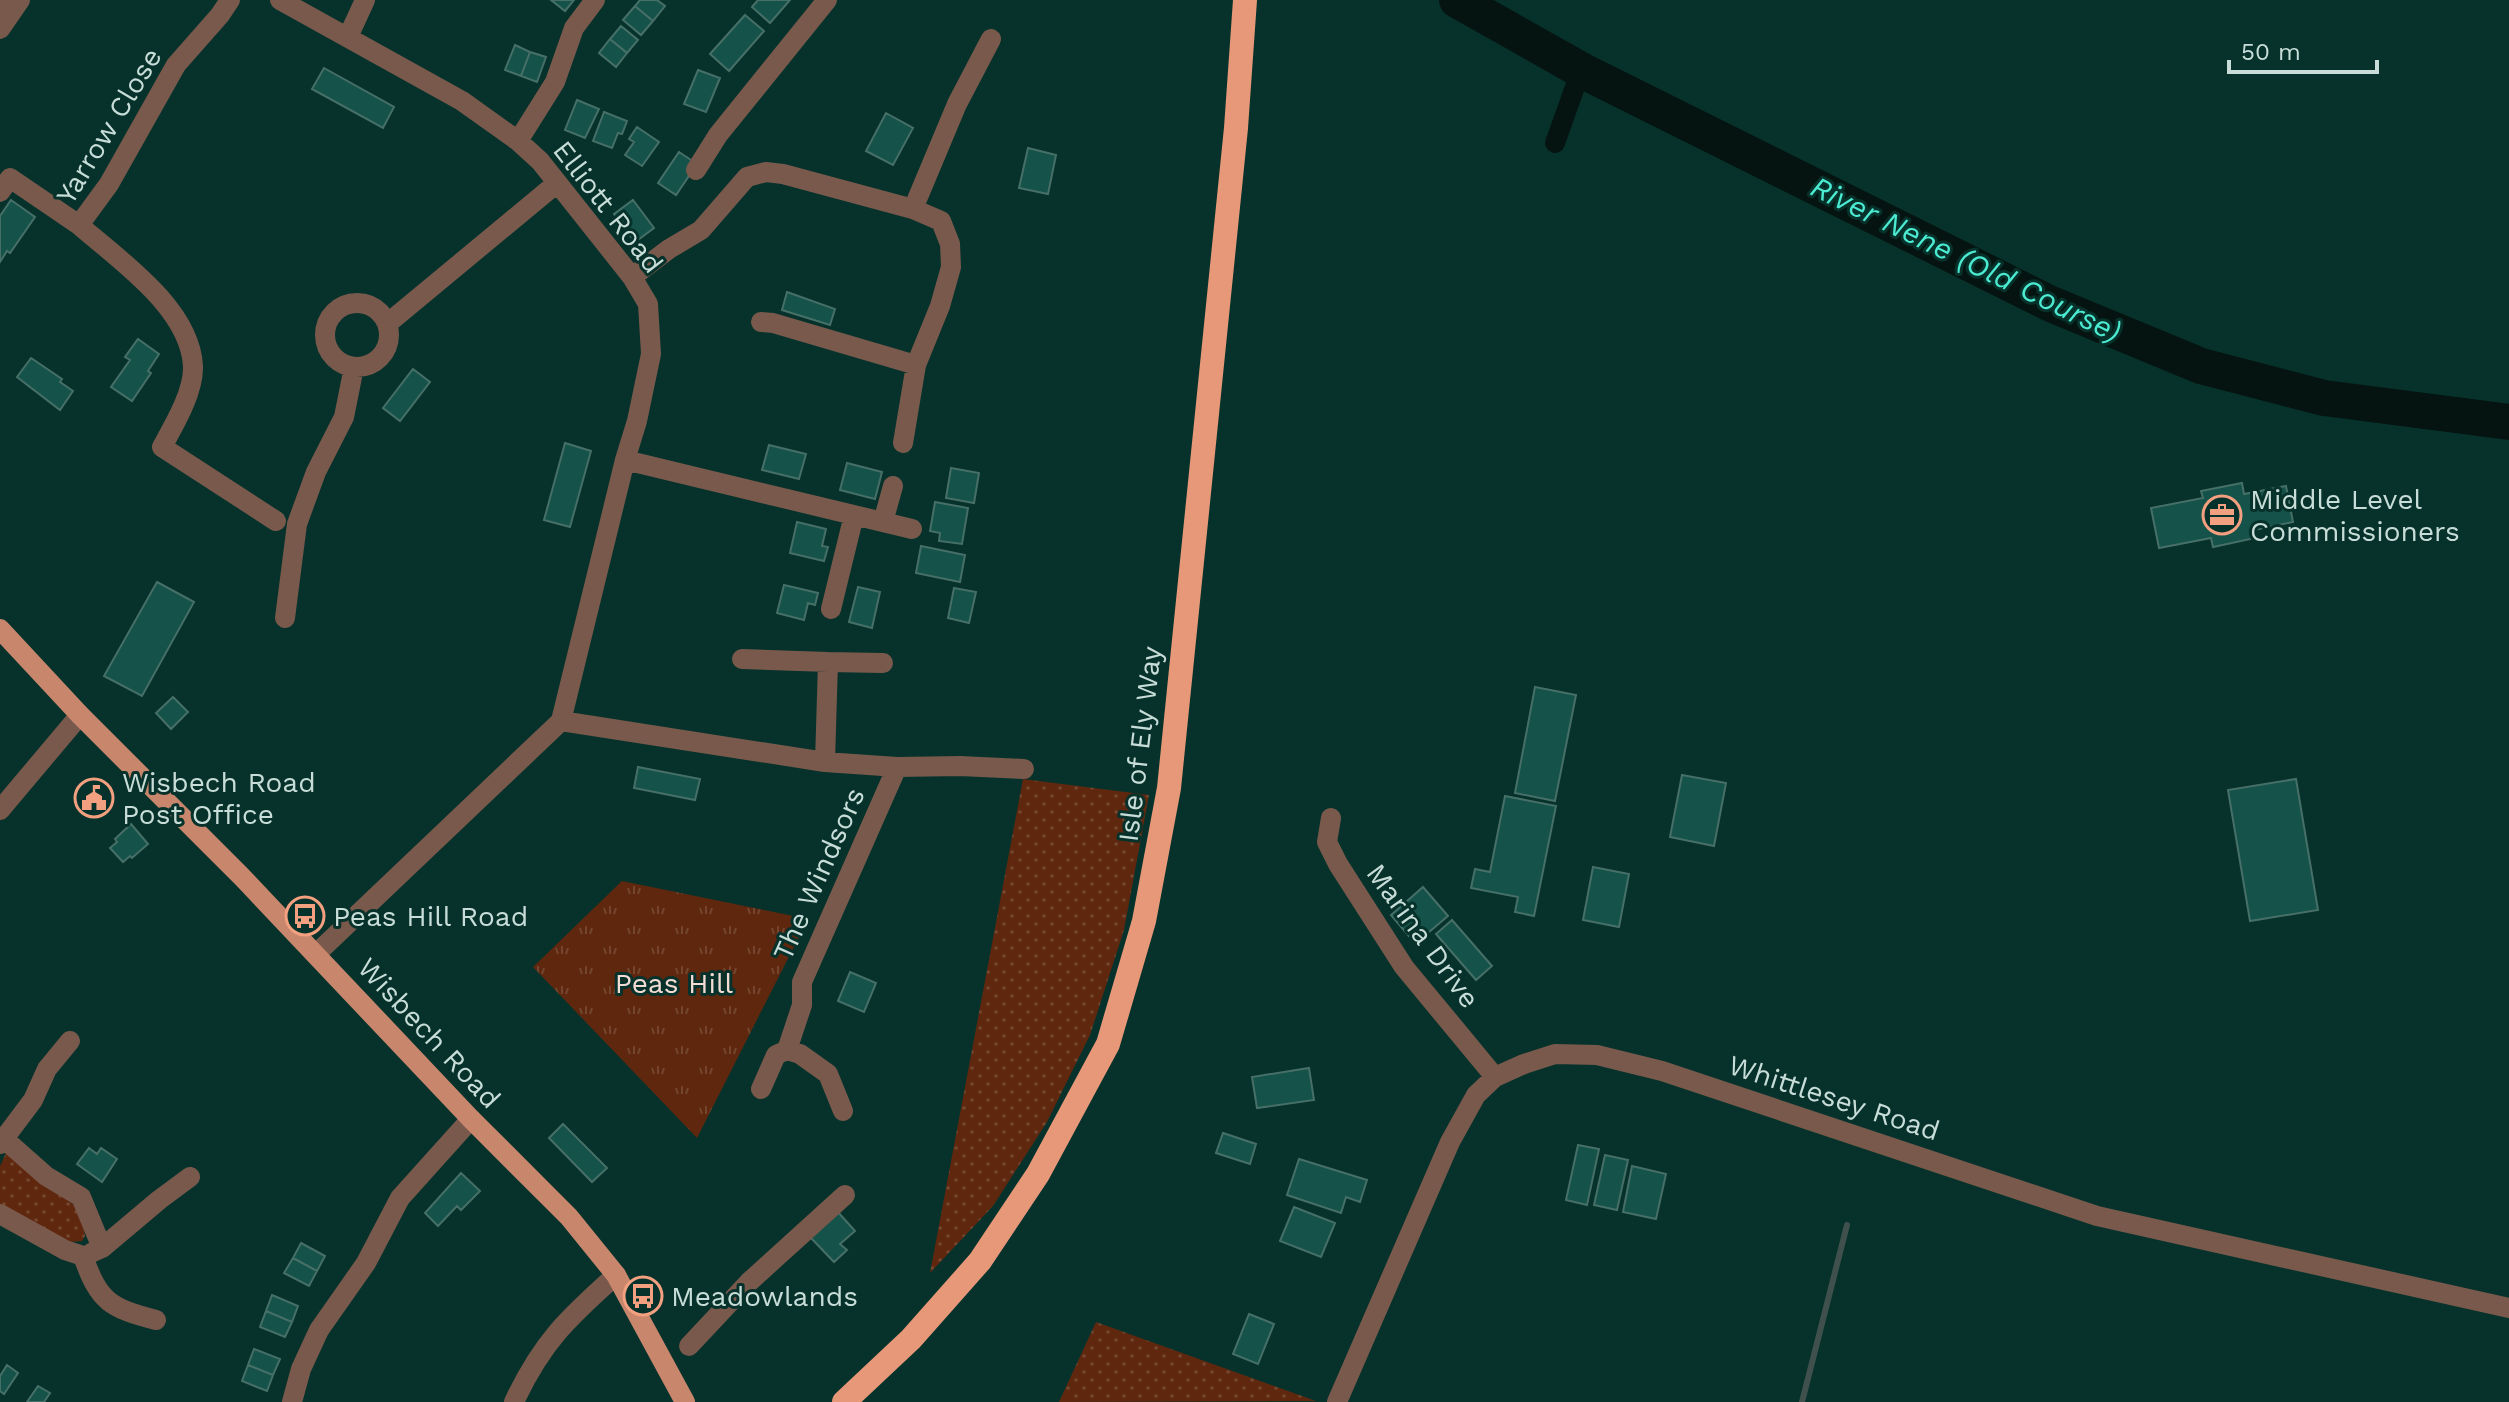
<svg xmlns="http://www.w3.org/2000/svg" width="2509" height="1402" font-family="'Work Sans',sans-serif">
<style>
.grass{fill:url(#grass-dots)}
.park{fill:url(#park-tufts)}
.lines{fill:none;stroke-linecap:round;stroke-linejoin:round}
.stream{stroke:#40504d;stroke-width:6}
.canal{stroke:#061411;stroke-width:20}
.river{stroke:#061411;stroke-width:36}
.building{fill:#155249;stroke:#466f67;stroke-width:2}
.minor{stroke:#79594c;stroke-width:20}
.major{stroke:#c8866c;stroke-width:20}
.highway{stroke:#e69878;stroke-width:24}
.labels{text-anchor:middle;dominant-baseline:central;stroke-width:6;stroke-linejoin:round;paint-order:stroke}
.street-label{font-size:28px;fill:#c8ddd8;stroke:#06322b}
.poi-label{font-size:28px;fill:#c8ddd8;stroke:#06322b;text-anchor:start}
.park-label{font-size:28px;fill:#f2dcd4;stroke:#06322b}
.water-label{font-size:30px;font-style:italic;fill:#4bead1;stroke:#06322b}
</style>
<defs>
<pattern id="grass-dots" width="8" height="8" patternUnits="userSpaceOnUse" patternTransform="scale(2)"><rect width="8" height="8" fill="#5e270e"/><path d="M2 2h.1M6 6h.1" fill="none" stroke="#744630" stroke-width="1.8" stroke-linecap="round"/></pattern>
<pattern id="park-tufts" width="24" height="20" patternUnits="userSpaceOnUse" patternTransform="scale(2)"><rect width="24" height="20" fill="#5e270e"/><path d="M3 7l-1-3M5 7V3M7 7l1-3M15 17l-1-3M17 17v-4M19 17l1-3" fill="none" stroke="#744630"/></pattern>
</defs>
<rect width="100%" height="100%" fill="#06322b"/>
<path class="grass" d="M1023,779L1149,795L1124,930L1090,1035L1047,1122L993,1206L930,1273Z
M6,1153L74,1205L83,1223L85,1236L82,1241L70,1242L0,1205V1166Z
M1096,1322L1316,1401L1059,1402Z"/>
<path class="park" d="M622,881L808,919L697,1138L533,967Z"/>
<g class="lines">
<path class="stream" d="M1802,1402L1847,1225"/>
<path class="canal" d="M1555,143L1581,70"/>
<path class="river" d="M1457,0L1581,70L2051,304L2201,366L2324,398L2509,422"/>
</g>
<path class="building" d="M551,0H574L565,11Z
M640,0H657L665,6L653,21L635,6Z
M758,0H790L770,23L752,7Z
M635,6L653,21L641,35L623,20Z
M745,15L764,31L729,71L710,54Z
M621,26L638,40L627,53L610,39Z
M610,39L627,53L616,67L599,53Z
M515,45L530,52L521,76L505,70Z
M530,52L546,57L537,82L521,76Z
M324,68L394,107L383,128L312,89Z
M698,70L720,78L706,112L684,104Z
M577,100L599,109L585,138L565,130Z
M604,112L627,121L622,134L618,133L612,148L593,141Z
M886,113L913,128L893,165L866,151Z
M637,127L659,142L642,166L625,155L634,142L629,139Z
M1028,148L1056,155L1048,194L1019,188Z
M679,152L697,164L676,195L658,183Z
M11,200L35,217L10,253L7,251L0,262V216Z
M633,200L654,228L635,242L614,214Z
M787,292L835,309L830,325L782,310Z
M138,339L159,354L148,371L151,373L132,401L111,387L130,360L125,357Z
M31,358L62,379L60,382L73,391L60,410L17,377Z
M413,369L430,382L400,421L383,408Z
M565,443L591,451L570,527L544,520Z
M769,445L806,454L799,479L762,470Z
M847,463L882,472L875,499L840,490Z
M951,468L979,473L974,503L946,498Z
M2242,483L2244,494L2286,486L2293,522L2254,530L2255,538L2213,547L2211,538L2159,548L2151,508L2203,498L2201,491Z
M935,502L968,508L962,544L939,541L940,533L930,531Z
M797,522L826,529L822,546L828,547L824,561L790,553Z
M921,546L965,555L960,582L916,573Z
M157,582L194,602L142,696L104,676Z
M784,585L818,593L815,605L808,603L804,620L777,613Z
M858,587L880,592L872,628L849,622Z
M954,588L976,592L969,623L948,618Z
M1535,687L1576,695L1555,801L1515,793Z
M173,697L188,712L171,729L156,713Z
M638,767L700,779L695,800L634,788Z
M1682,775L1726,783L1714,846L1670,837Z
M2296,779L2318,910L2250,921L2228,790Z
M1505,796L1556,806L1534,916L1515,912L1518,897L1471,888L1475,869L1490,872Z
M131,824L148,844L132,858L130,856L123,862L110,848L117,842L115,839Z
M1593,867L1629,874L1619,927L1583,920Z
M1423,887L1448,916L1422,938L1416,930L1409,936L1391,915Z
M1452,920L1492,966L1476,980L1436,934Z
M850,972L876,983L864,1012L838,1001Z
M1309,1068L1314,1100L1257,1108L1252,1077Z
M563,1124L607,1168L592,1182L549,1138Z
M1223,1133L1256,1144L1250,1164L1216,1153Z
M1578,1145L1599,1149L1587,1205L1566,1200Z
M89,1148L97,1154L101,1148L117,1159L102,1182L77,1164Z
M1605,1155L1628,1160L1617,1210L1594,1205Z
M1299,1159L1367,1180L1360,1202L1346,1197L1341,1213L1287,1195Z
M1632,1166L1666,1174L1656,1219L1623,1212Z
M461,1173L480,1191L461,1210L457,1206L438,1226L425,1213Z
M1294,1207L1335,1223L1321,1257L1280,1241Z
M837,1211L855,1231L840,1244L847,1250L834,1262L810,1237Z
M301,1243L325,1256L317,1271L293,1258Z
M293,1258L317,1271L309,1286L284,1273Z
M272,1295L298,1306L292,1322L266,1311Z
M266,1311L292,1322L285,1337L260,1327Z
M1249,1314L1274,1324L1258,1364L1233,1354Z
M254,1349L280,1359L273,1375L248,1365Z
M7,1365L18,1373L4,1394L0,1391V1376Z
M248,1365L273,1375L267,1391L242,1381Z
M38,1386L50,1393L44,1402H27Z"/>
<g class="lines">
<path class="minor" d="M230,0L220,15L176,65L109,184L79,225C119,260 190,308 193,366C194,392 174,425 162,447L276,521
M280,0L462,101L518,141L540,161L632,277L648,304L651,354L637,421L625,460L561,721
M0,2L1,0
M0,29L20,0
M348,37L365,0
M518,141L555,82L574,28L595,0
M696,170L718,135L827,0
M0,192L10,178L79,225
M632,277L669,249L701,230L747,177L766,172L783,174L913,209L957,104L991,39
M325 335a32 32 0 1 1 64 0a32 32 0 1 1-64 0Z
M761,322L773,323L916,365
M387,324L557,183
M903,443L916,365L940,306L951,267L950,244L941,221L913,209
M625,460L912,529
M883,522L893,486
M831,609L854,515
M285,618L297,524L316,472L344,417L354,367
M742,659L828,662L825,762
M828,662L883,663
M0,810L80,715
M1331,818L1327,842L1338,864L1404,967L1495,1077
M316,954L561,721L825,762L897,767L960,766L1024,769
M787,1050L802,1005V982L897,767
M761,1089L776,1055L787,1050L800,1054L828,1074L843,1111
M3,1138L46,1176L81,1197L102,1248
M0,1144L33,1100L47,1069L70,1041
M0,1214L65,1250L83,1256C99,1302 110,1308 156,1320
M91,1253L102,1248L159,1200L190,1177
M689,1346L749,1282L845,1195
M292,1402L301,1369L319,1330L366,1263L400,1198L471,1119
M514,1402C542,1342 568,1318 616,1275
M1337,1402L1450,1142L1476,1095L1495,1077L1524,1064L1555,1054L1597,1055L1662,1071L2097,1216L2509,1308"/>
<path class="major" d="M0,629L80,715L242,877L471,1119L569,1217L616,1275L685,1402"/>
<path class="highway" d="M844,1402L911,1339L980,1261L1038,1174L1108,1044L1144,921L1169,788L1236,128L1245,0"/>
</g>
<defs>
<symbol id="office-ring" viewBox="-11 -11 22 22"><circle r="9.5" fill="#06322b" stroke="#f2a07f" stroke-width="1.5"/><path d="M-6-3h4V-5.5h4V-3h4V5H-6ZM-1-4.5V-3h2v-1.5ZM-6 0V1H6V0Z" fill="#f2a07f"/></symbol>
<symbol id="civic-ring" viewBox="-11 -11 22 22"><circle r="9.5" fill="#06322b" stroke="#f2a07f" stroke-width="1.5"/><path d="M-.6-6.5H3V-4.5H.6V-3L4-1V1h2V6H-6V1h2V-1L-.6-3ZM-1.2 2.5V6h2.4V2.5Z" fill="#f2a07f"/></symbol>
<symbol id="bus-ring" viewBox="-11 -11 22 22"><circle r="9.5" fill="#06322b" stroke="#f2a07f" stroke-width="1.5"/><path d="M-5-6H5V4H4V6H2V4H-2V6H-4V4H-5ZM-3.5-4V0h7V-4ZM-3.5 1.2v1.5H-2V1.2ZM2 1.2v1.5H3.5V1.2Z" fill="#f2a07f"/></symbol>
</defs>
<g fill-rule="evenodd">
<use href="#office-ring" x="2200" y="493" width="44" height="44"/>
<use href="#civic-ring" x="72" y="776" width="44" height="44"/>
<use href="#bus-ring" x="283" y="894" width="44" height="44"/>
<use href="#bus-ring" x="621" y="1274" width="44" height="44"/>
</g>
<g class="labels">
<g class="street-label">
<text transform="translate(109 126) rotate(-59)">Yarrow Close</text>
<text transform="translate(608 207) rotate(52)">Elliott Road</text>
<text transform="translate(1140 744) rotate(-83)">Isle of Ely Way</text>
<text transform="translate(819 874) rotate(-66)">The Windsors</text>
<text transform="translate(1423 936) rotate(54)">Marina Drive</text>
<text transform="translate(429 1033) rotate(47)">Wisbech Road</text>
<text transform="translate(1834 1098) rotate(18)">Whittlesey Road</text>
</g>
<g class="poi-label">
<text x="2250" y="499">Middle Level<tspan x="2250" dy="32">Commissioners</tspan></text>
<text x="122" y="782">Wisbech Road<tspan x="122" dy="32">Post Office</tspan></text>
<text x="333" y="916">Peas Hill Road</text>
<text x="671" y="1296">Meadowlands</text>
</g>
<g class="park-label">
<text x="674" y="983">Peas Hill</text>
</g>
<g class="water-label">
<text transform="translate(1966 259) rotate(26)">River Nene (Old Course)</text>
</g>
</g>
<path d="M2229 60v12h148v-12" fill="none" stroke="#c8ddd8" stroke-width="4"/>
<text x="2241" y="60" font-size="24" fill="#c8ddd8" stroke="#06322b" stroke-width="6" paint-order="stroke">50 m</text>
</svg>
